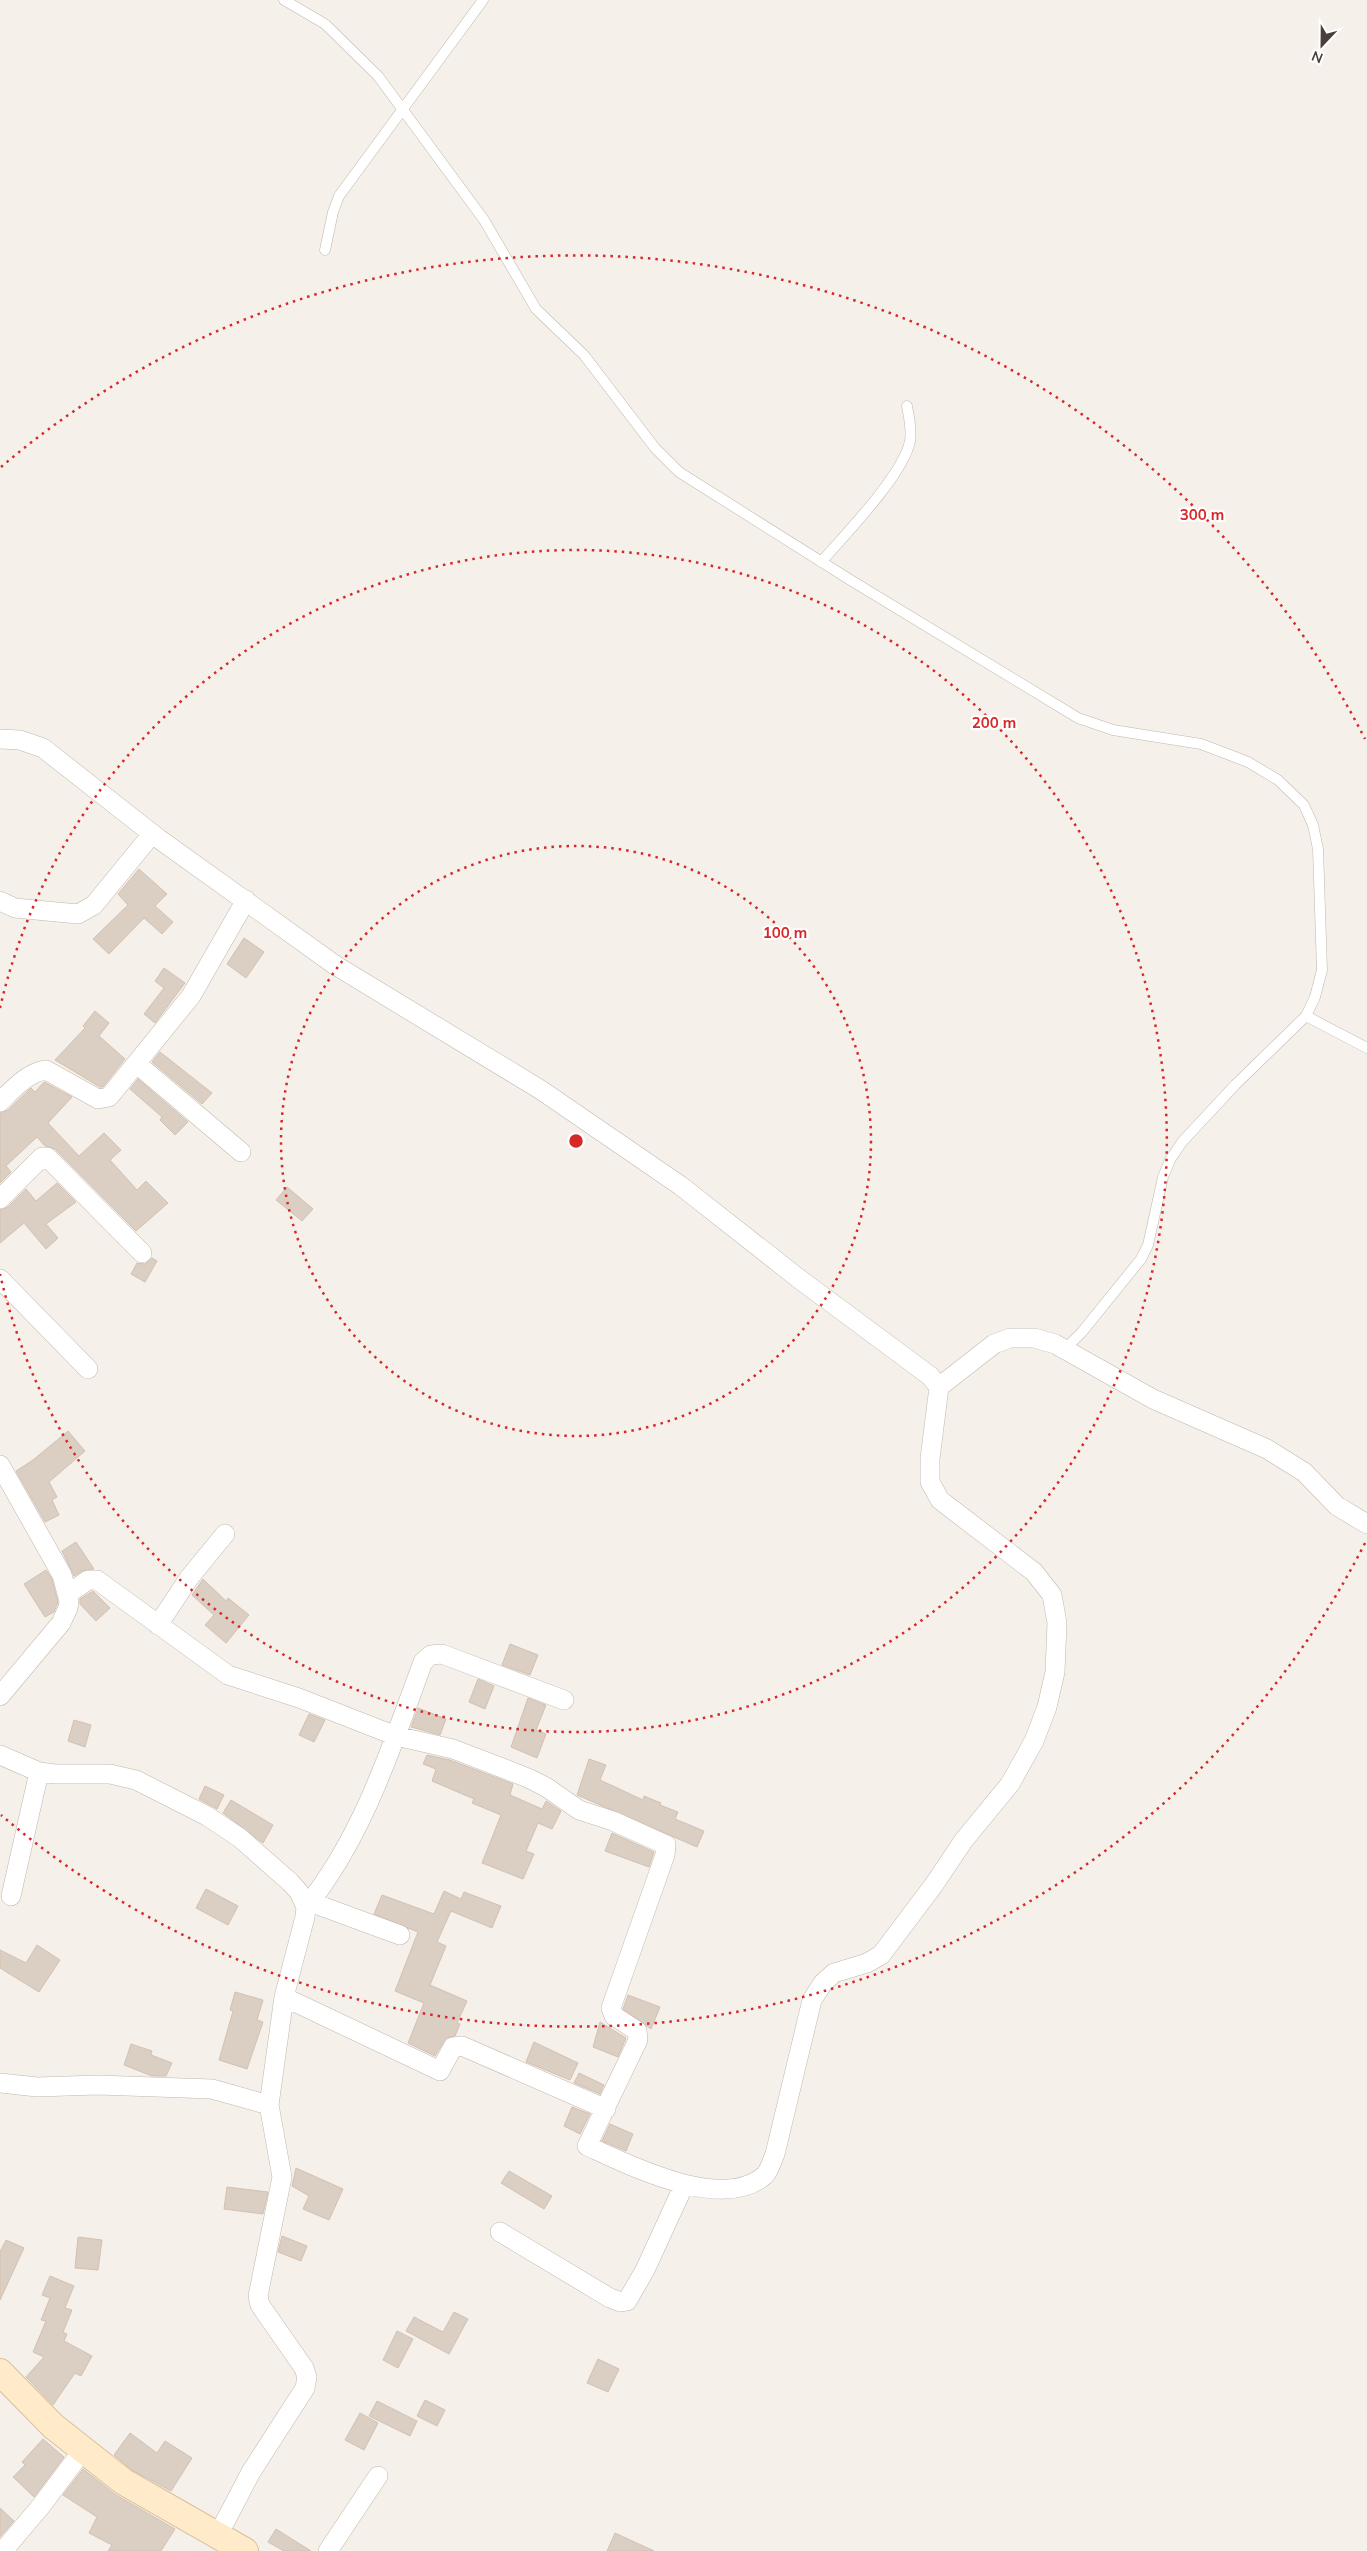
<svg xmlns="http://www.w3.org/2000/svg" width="1367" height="2551" font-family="Mulish,sans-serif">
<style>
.building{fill:#dbcec2;stroke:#d3c1b2}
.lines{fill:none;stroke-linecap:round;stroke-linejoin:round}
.lane-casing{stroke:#c1b7ac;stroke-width:11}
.street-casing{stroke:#c1b7ac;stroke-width:20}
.secondary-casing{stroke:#dac19b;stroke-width:28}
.lane{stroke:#fff;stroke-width:10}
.street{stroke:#fff;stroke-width:19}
.secondary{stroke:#ffebca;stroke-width:26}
.ring{fill:none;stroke:#d62828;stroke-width:2.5;stroke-dasharray:2.5 5}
.centre{fill:#d62828;stroke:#fff;stroke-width:2.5}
.ring-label{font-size:15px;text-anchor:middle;font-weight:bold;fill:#d62828;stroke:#fff;stroke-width:4.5;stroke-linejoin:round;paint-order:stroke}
</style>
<rect width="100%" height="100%" fill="#f5f0ea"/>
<path class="building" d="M139,869L167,894L155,906L173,922L162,934L144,918L109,954L93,939L128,905L118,894Z
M244,938L264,952L246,978L227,964Z
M164,968L185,983L155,1023L144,1014L164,988L155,981Z
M95,1011L109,1023L99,1036L125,1059L103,1087H100L55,1060L85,1028L83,1026Z
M160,1052L212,1093L202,1104L152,1062Z
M138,1079L188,1122L175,1135L160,1120L162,1117L130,1089Z
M44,1082L72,1097L48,1123L79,1156L104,1133L121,1150L110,1160L137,1190L146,1181L168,1203L136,1231L55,1149L45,1146L37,1137L6,1166L11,1172L0,1183V1113L8,1110L31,1088L35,1092Z
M57,1183L76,1202L46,1224L58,1238L46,1249L24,1223L0,1243V1210L8,1207L26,1189L36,1201Z
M287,1187L313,1209L302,1221L276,1200Z
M152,1258L157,1261L145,1282L131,1274L137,1263L145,1264Z
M68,1431L85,1451L49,1482L57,1497L52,1500L59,1515L45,1522L16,1471L33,1460Z
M76,1542L94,1569L82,1571L74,1576L62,1551Z
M46,1570L52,1579L58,1602L54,1612L45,1617L24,1584Z
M203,1579L226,1601L228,1598L249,1615L226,1643L205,1625L214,1615L192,1595Z
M93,1591L110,1608L96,1621L80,1604V1599Z
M510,1644L538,1655L530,1675L502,1665Z
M478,1679L494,1686L485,1709L469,1702Z
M528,1698L546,1705L536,1730L546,1734L537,1758L511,1747Z
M418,1708L446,1719L440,1735L411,1727Z
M309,1714L325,1720L314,1742L299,1735Z
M74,1720L91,1725L85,1747L68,1741Z
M427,1755L450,1760L513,1784L510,1795L542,1809L546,1801L561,1811L552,1829L538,1823L526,1851L534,1854L523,1879L482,1863L501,1815L472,1803L474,1799L432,1781L436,1769L423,1764Z
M589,1759L606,1765L600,1780L643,1800L644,1796L661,1803L660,1805L678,1812L675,1819L704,1831L697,1847L577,1795Z
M205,1786L224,1795L217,1809L199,1799Z
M231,1800L273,1825L263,1843L223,1813Z
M612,1833L654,1852L649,1867L605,1851Z
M206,1889L238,1906L228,1925L196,1908Z
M444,1891L461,1899L464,1892L501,1906L492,1928L451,1911L437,1942L446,1946L430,1985L467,2001L457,2023L460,2024L455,2036L446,2038L435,2056L408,2043L424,2003L395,1991L418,1932L374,1914L382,1895L434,1914Z
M37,1945L60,1960L39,1992L0,1968V1950L26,1963Z
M235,1992L263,2000L257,2020L263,2022L247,2069L219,2060L233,2011L230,2010Z
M628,1995L660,2007L651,2029L623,2009Z
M600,2022L626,2038L618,2057L593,2047Z
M534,2042L578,2063L570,2080L526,2062Z
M131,2044L152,2051L151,2055L172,2063L166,2076H152L124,2065Z
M579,2073L604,2085L600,2094L574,2083Z
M572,2107L590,2114L580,2134L564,2126Z
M610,2124L633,2134L626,2151L602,2141Z
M296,2168L343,2189L329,2220L303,2209L309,2196L292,2186Z
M509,2171L552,2196L544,2209L501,2183Z
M227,2187L268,2192L263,2214L224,2209Z
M282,2236L307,2246L301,2261L278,2252Z
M78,2237L102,2240L98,2270L75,2268Z
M6,2240L24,2248L0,2300V2252Z
M50,2276L74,2286L65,2308L72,2310L63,2332L67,2334L64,2341L92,2356L81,2376L75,2373L53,2405L26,2377L44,2357L33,2352L46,2321L41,2320L50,2298L42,2295Z
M454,2312L468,2319L449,2354L406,2331L414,2317L443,2332Z
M397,2331L413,2339L398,2368L383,2360Z
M598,2359L619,2369L608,2392L587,2383Z
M425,2400L445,2410L437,2426L417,2416Z
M377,2401L417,2421L410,2436L369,2416Z
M360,2413L378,2423L364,2450L345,2440Z
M130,2433L157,2453L165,2441L192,2458L171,2491L132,2470L114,2455Z
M43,2439L64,2457L34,2497L13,2477L25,2465L22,2462Z
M83,2469L116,2495L175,2529L161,2551H108L112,2545L89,2533L97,2517L63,2495Z
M0,2508L14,2521L0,2537Z
M276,2529L311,2551H284L268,2542Z
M615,2533L654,2551H607Z"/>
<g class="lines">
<defs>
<path id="lane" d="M284,0L325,24L378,76L484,220L536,309L584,355L655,448L679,472L852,581L1078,718L1113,730L1201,744L1248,762L1278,780L1304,805L1313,825L1318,849L1322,970L1315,997L1306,1016L1235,1085L1182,1142L1170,1160L1163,1177L1148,1245L1141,1259L1082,1332L1065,1349
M325,250L333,212L339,196L483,0
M821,562C844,536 904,474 910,441C912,429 909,418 907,406
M1306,1016L1367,1048"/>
<path id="street" d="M0,739L20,740L43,748L159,839L335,965L541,1090L681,1186L798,1278L930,1376L939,1387L930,1459V1482L940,1500L1034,1572L1052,1595L1057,1623L1055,1672L1047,1707L1034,1741L1010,1784L964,1840L933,1886L881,1955L867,1963L834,1973L823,1983L812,2000L775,2154C772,2161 769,2171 765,2175C723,2213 629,2165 587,2146L638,2040L637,2031L614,2016L611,2008L665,1855L666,1845L613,1821L579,1810L546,1787L528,1778L453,1749L396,1736L299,1698L228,1675L97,1580H88L68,1594
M0,901L15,908L78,914L94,905L152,834
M137,1064L241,1152
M0,1102C12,1090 28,1072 46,1070L98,1099L109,1097L191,996L246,900
M0,1199L42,1157H47L142,1253
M0,1279L88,1369
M939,1387L994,1344L1010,1338H1034L1055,1344L1153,1399L1267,1449L1304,1472L1337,1506L1367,1524
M0,1465L62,1575L69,1601L68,1608L61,1623L0,1696
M158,1625L189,1578L225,1534
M0,1755L39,1772L55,1774H110L136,1780L207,1816L240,1838L290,1882L299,1892L306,1907L305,1917L284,1997L269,2105L282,2177L258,2296L260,2305L304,2368L307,2377L305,2388L251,2472L218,2535
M11,1896L39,1772
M310,1902L400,1935
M306,1907C363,1837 392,1745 423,1662L431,1655L442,1654L564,1700
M284,1997L440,2071L453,2047L462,2046L606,2109
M0,2083L37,2087L98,2085L212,2089L269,2105
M500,2232L610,2298L621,2302L627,2301L645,2270L684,2185
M3,2551L41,2506L83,2450
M328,2551L378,2476"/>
<path id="secondary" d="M0,2372L53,2426L124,2482L245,2551"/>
</defs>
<use href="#lane" class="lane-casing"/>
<use href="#street" class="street-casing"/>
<use href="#secondary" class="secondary-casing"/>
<use href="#lane" class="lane"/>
<use href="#street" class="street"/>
<use href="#secondary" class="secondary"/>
</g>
<g class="ring">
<circle cx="576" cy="1141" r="295"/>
<path d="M0 1008A591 591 0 1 1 0 1274"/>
<path d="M1365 1543A886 886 0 0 1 1 1815M1 467A886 886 0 0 1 1365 739"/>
</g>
<circle cx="576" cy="1141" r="8" class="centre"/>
<g class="ring-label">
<text x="1202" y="520">300 m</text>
<text x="994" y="728">200 m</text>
<text x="785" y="938">100 m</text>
</g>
<g transform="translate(1322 45) rotate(202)" stroke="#ffffff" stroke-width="4" paint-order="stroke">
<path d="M0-4L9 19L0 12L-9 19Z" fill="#4a4038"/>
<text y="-8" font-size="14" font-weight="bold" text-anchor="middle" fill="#4a4038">N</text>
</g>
</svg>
